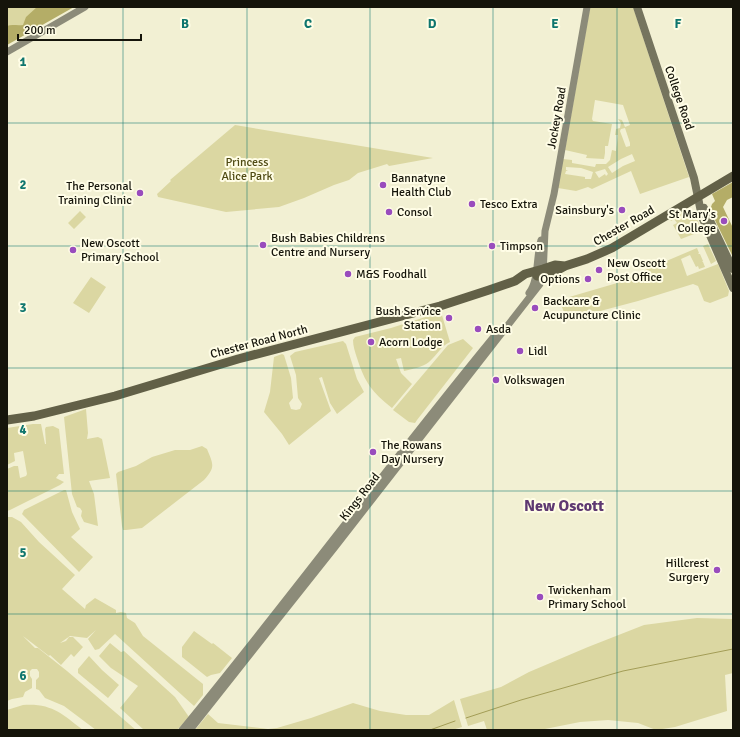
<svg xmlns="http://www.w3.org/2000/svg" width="740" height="737" font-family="Signika,sans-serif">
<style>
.green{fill:#dbd7a2;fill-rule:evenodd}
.forest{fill:#b4ad67}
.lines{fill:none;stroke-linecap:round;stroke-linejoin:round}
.stream{stroke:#a39d56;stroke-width:1}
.secondary{stroke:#8c8b79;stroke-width:7}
.primary{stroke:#75745e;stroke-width:8}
.highway{stroke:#626047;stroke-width:9}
.grid{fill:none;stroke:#0f766e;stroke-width:1;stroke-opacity:0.55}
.poi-dot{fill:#994cbd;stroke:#fffde6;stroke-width:1.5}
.labels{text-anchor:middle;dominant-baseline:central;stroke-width:4;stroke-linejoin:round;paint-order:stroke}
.street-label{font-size:12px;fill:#15140a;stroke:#fffde6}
.park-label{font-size:12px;fill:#4f4a13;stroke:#fffde6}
.poi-label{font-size:12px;fill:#15140a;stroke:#fffde6;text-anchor:start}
.district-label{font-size:16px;font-weight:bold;fill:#5e3871;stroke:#fffde6}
.grid-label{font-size:13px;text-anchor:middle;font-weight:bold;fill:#0f766e;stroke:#fffde6;stroke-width:4;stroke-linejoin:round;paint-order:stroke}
</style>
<rect width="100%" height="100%" fill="#f2f0d3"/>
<path class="green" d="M7,7H70L7,42Z
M590,7H633L689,177L640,194L631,171L592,189L588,187L576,191L558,188L563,159L572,160V163L595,167L596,164H606L610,160L612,150L616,151L618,135H615L616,129L620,128L621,123L618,119L622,120L625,127L630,125L623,105L595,100L592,119L593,121L612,124L608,146H605V153L604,159L586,158L587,155L565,150ZM625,128L630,143V146L626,147L620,131L621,129ZM632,154L635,161L623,166L612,173L608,167L621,159ZM566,167L581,168L593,172L591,179H585V177L565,174L566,171H568L566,170ZM605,169L608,174L606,176L605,174L599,178L595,172Z
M235,125L433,158L389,166L387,164L358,173L349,180L334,185L304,198L279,207L226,212L158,197L157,194L171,181L170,180Z
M686,209C695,209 699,224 702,231L681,239L673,225L677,223L674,219L671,221L670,219Z
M80,211L86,217L74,229L68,223Z
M708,244L716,261L711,264L703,246Z
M697,248L699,253L698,254H700L703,261L702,262H703L705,267L699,269L698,266L696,267L690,255L681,259L687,276L718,264L729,291L728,296L710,303L704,301L698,286L693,284L638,301L570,319L566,317L559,300L624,281L631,276Z
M91,277L106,287L89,313L73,303Z
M441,312L450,342C441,346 437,355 429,362C423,367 412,369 404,371L401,358L396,359L401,373L412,384L392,408C372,392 365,383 357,358C355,352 353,346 353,340L355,337L391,328Z
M463,339L473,348L417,420L415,423L409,422L393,410L448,345Z
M343,341L346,344L357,379L364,392L337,414L330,403L322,377L319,378L331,411L289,445L282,434L264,412L270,392L274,357L282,354L284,355L291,378L293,398L289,403L291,409L296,410L300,409L302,404L298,398L296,375L290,356L295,352Z
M86,409L88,433L87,439L98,437L102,439L110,478L89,481L94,494L98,526L84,522L81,516L82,511L80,508L77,507L72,494L64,417Z
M33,424H41L45,444H46L45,429L46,427L53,426L59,429L64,474H59L56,478L64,482L60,485L10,510L7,511V469L14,466H18L20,478L26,476L27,474L23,451L14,453L15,461L7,465V428Z
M202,446L207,449C213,464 216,467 204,480L142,528L126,530H123L122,526L116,474L118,472L136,466L152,457L175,450H190Z
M66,490L72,512L80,529L71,537L93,557L79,572L22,514L24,510L64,490Z
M7,517H12L21,522L39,542L75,575L62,589L85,609L86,605L95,598L116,610V613L121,612L126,613L127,618L135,623L143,636L203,684V695L194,706L115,634L99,649L95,650L88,639L96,630L87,638L70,636L60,643L66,641L69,637H73L83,647L74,657L71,654L61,665L50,655L49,656L23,636L35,648H38L67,671L136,730H96L64,706L45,698L39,690L36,689V680L39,677V672L37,669H32L30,671V676L32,679V688L25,692L23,697L12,699L7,701Z
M697,618L733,619V673L725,675L727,711L675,727L656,730L638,723L608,720L580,722L540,730H487L484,721L468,726L460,699L501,687L529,672L588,647L644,625Z
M194,631L212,644L213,643L232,658L220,673L211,675L207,677L182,657V647Z
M110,643L121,652L124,651L175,697L189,717L177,730H144L120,708L138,686L111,668L99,656Z
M89,656L102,670L119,685L108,698L78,673V669Z
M454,700L462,727L452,730H195L208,714L218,723L268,729L277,728L311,718L353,703L380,711L406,715H429Z
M23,705C52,703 62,714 83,730H7V710Z"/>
<path class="forest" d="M37,7H74L7,45V26C12,24 17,26 23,25L26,17Z
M733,182V197L727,200L723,207L733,228V257L710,210L712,204L715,201L712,194Z"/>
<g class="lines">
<path class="stream" d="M466,718L521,700L623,671L733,649
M430,730L455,721"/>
<path class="secondary" d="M7,52L85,7
M529,293C539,280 536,257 541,240
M182,730C289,600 389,464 496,334
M190,730L335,547L540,284L543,275L545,231L554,194L587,7"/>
<path class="primary" d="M637,7L694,178L702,217L733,288
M704,208L733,269"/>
<path class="highway" d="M537,276L554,272L565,266
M7,420L34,416L115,396L238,359L440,306L489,290L515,281L525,274L543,269L555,265L565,266L587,259L612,248L733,176"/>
</g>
<path class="grid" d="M123,7V730M247,7V730M370,7V730M493,7V730M617,7V730M7,123H733M7,246H733M7,368H733M7,491H733M7,614H733"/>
<g class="poi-dot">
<circle cx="383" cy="185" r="4"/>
<circle cx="140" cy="193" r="4"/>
<circle cx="472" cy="204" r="4"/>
<circle cx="622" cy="210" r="4"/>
<circle cx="389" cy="212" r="4"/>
<circle cx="724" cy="221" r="4"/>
<circle cx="263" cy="245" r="4"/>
<circle cx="492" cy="246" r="4"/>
<circle cx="73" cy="250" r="4"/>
<circle cx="599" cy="270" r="4"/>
<circle cx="348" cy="274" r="4"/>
<circle cx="588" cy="279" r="4"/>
<circle cx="535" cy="308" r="4"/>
<circle cx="449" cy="318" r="4"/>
<circle cx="478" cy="329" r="4"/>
<circle cx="371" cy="342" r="4"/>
<circle cx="520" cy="351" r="4"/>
<circle cx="496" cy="380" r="4"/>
<circle cx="373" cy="452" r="4"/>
<circle cx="717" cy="570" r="4"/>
<circle cx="540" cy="597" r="4"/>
</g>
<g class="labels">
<g class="street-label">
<text transform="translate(679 98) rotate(71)">College Road</text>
<text transform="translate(557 118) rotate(-80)">Jockey Road</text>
<text transform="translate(624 226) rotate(-30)">Chester Road</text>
<text transform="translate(259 342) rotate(-15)">Chester Road North</text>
<text transform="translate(360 497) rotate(-52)">Kings Road</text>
</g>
<g class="park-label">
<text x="247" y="162">Princess<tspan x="247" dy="14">Alice Park</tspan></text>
</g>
<g class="poi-label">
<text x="391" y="178">Bannatyne<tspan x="391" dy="14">Health Club</tspan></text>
<text x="132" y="186" text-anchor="end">The Personal<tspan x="132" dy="14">Training Clinic</tspan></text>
<text x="480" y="204">Tesco Extra</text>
<text x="614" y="210" text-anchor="end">Sainsbury's</text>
<text x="397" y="212">Consol</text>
<text x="716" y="214" text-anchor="end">St Mary's<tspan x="716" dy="14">College</tspan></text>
<text x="271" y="238">Bush Babies Childrens<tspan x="271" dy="14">Centre and Nursery</tspan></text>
<text x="81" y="243">New Oscott<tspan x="81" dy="14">Primary School</tspan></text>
<text x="500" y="246">Timpson</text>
<text x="607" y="263">New Oscott<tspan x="607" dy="14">Post Office</tspan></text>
<text x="356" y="274">M&amp;S Foodhall</text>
<text x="580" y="279" text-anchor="end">Options</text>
<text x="543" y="301">Backcare &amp;<tspan x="543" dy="14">Acupuncture Clinic</tspan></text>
<text x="441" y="311" text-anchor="end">Bush Service<tspan x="441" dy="14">Station</tspan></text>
<text x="486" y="329">Asda</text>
<text x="379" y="342">Acorn Lodge</text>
<text x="528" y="351">Lidl</text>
<text x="504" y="380">Volkswagen</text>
<text x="381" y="445">The Rowans<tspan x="381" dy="14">Day Nursery</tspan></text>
<text x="709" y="563" text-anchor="end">Hillcrest<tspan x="709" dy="14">Surgery</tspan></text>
<text x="548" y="590">Twickenham<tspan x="548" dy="14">Primary School</tspan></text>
</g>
<g class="district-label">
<text x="564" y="506">New Oscott</text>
</g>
</g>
<g class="grid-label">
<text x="185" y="28">B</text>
<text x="308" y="28">C</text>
<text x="432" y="28">D</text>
<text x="555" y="28">E</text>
<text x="678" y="28">F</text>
<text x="23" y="66">1</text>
<text x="23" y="189">2</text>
<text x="23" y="312">3</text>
<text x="23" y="434">4</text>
<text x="23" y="557">5</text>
<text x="23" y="680">6</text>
</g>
<rect width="740" height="737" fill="none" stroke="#15140a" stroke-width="16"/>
<path d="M18 34v6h123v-6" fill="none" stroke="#15140a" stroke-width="2"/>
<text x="24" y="34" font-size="12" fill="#15140a" stroke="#fffde6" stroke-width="3" paint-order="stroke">200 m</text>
</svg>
